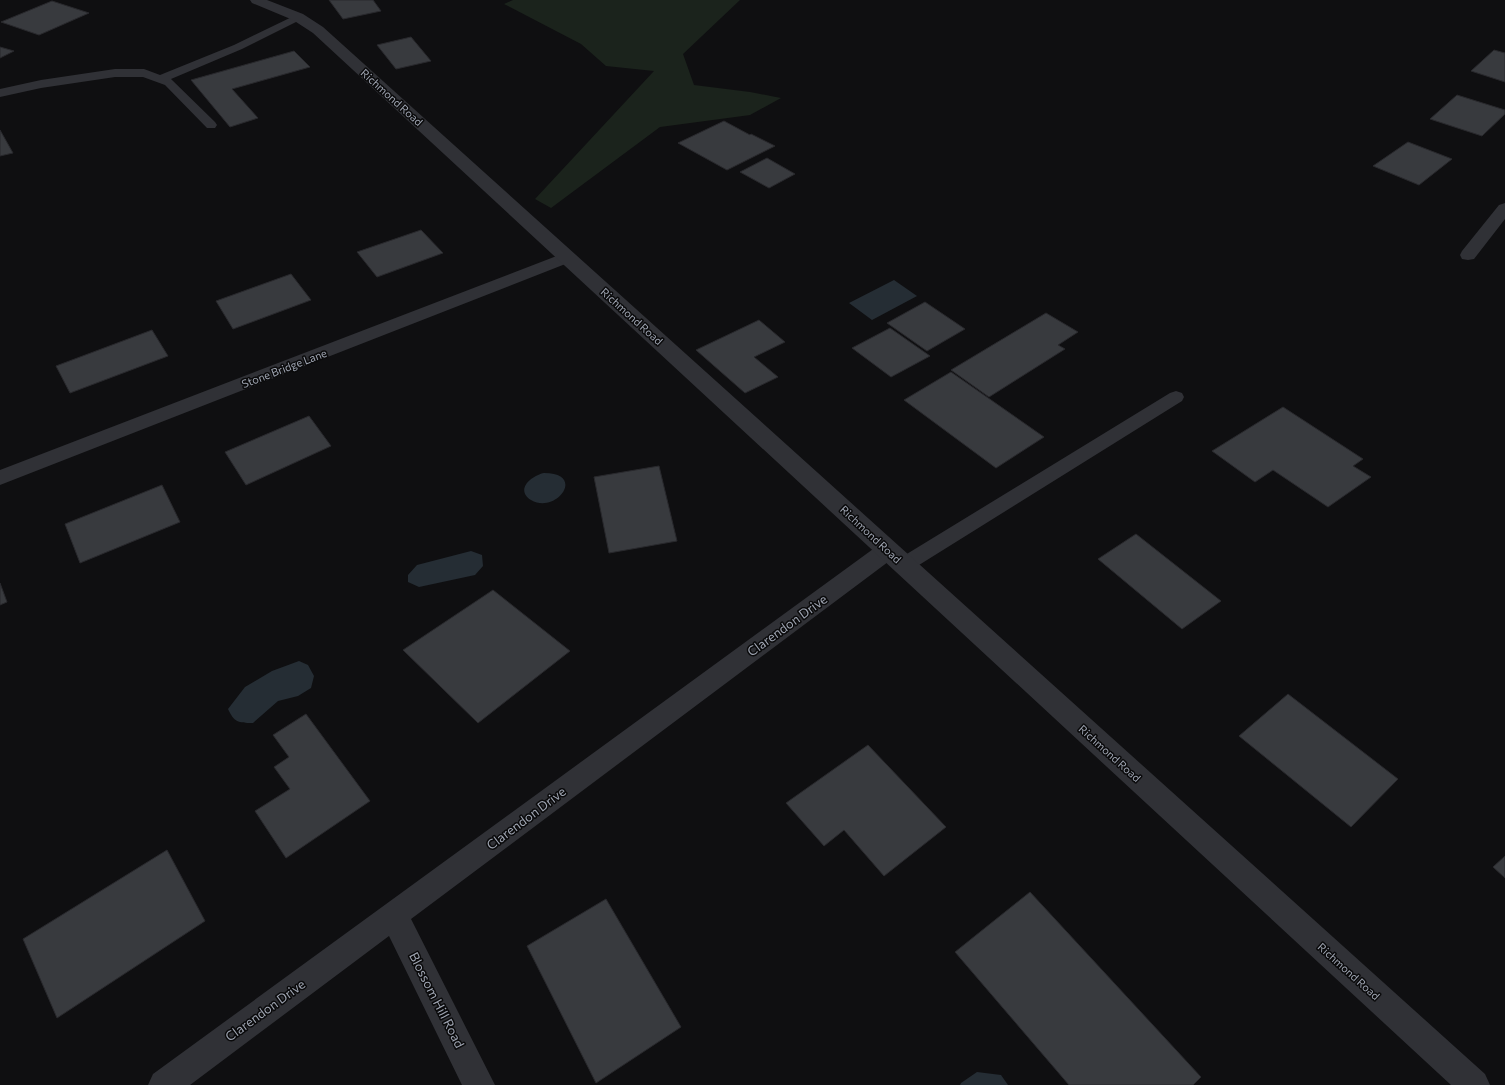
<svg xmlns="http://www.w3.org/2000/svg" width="1505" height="1085" font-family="Commissioner,sans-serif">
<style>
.green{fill:#1b231c}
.water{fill:#252d34}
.building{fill:#383a3e;stroke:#29292d}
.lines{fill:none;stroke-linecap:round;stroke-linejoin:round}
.service{fill:#303136;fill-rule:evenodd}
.minor{fill:#303136;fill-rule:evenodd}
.tertiary{fill:#303136;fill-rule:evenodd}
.labels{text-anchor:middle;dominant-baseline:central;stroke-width:3;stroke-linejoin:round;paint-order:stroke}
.street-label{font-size:11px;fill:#9fa5b2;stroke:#0a0a0b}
.near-street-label{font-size:13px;fill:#9fa5b2;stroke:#0a0a0b}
</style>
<rect width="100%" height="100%" fill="#0f0f11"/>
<path class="green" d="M513,0H740L683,54L694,85L750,92L781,98L750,115L660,127L551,208L535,199L654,71L606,66L581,44L504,4Z"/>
<path class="water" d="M894,280L917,296L872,320L849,303Z
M544,473C587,473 556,515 531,500C514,489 533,475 544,473Z
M471,551L482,555L483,566L475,575L419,587L408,582V575L417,565Z
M299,661L308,665L314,676L311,688L298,696L278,701L253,723C238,723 234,722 228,709L245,687L272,671Z
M977,1072L1001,1075L1008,1085H960L961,1083Z"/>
<path class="building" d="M329,0H373L381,11L343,19Z
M52,1L89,13L39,35L1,22Z
M411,37L431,61L396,69L377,45Z
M0,47L14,51L0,58Z
M1494,50L1505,53V82L1471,71Z
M294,51L310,67L232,89L258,118L230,127L191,80Z
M1457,95L1505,110V114L1482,136L1430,119Z
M724,121L750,135L751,134L775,146L727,170L678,143Z
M0,130L13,153L0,156Z
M1408,142L1452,159L1419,185L1373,166Z
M767,158L795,174L769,188L740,172Z
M421,230L443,253L377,277L357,252Z
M291,274L311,300L233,329L216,301Z
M925,302L965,329L927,351L887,323Z
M1046,313L1078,332L1058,345L1065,349L989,397L951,370Z
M759,320L785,342L754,357L778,377L745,393L696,350Z
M890,328L930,356L891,377L852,348Z
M152,330L168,356L70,393L56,366Z
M951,372L1044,437L996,468L904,400Z
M1283,407L1363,459L1353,466L1371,477L1328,507L1273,470L1255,482L1212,451Z
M309,416L331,446L246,485L225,452Z
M659,466L677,541L609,553L594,477Z
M162,485L180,522L80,563L65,524Z
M1136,534L1221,601L1182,629L1098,559Z
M0,583L7,602L0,605Z
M493,590L570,651L478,723L403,650Z
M1288,694L1398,779L1351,827L1239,736Z
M306,714L370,801L286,858L255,811L290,789L274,767L289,757L273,735Z
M868,745L946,827L884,876L844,830L824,846L786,803Z
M167,850L205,921L57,1018L23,939Z
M1505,856V878L1493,867Z
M1030,892L1201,1077L1193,1085H1069L955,952Z
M606,899L681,1027L596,1083L527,946Z"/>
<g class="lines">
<path class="service" d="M298,14L302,15L304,17L302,19L242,49L171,79L215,122L217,125L215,128H207L165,85L143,77H115L41,88L0,97V89L41,80L115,69H144L160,75L234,45Z
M1176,391L1182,393L1184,397L1182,401L911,570L904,572L897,570L894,565L897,560L1170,393Z"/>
<path class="minor" d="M1505,203V219L1474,259L1468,260L1462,259L1460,255L1462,251L1499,205Z
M567,252L573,253L575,257L573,261L0,485V470Z
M888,542L896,544L899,550L896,556L411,919L495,1085H462L389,936L190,1085H148L153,1074L880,544Z"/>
<path class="tertiary" d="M250,0H267L303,14L323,27L1485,1074L1490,1085H1451L313,33L293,20L252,3Z"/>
</g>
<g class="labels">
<g class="street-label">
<text transform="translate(392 97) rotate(42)">Richmond Road</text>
<text transform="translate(632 316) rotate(42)">Richmond Road</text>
<text transform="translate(284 368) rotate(-21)">Stone Bridge Lane</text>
<text transform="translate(871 534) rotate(43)">Richmond Road</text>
<text transform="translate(1110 753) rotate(42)">Richmond Road</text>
<text transform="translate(1349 971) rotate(42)">Richmond Road</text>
</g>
<g class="near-street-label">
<text transform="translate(787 625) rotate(-36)">Clarendon Drive</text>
<text transform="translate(526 818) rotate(-37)">Clarendon Drive</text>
<text transform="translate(437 1000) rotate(63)">Blossom Hill Road</text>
<text transform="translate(265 1010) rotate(-36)">Clarendon Drive</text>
</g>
</g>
</svg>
